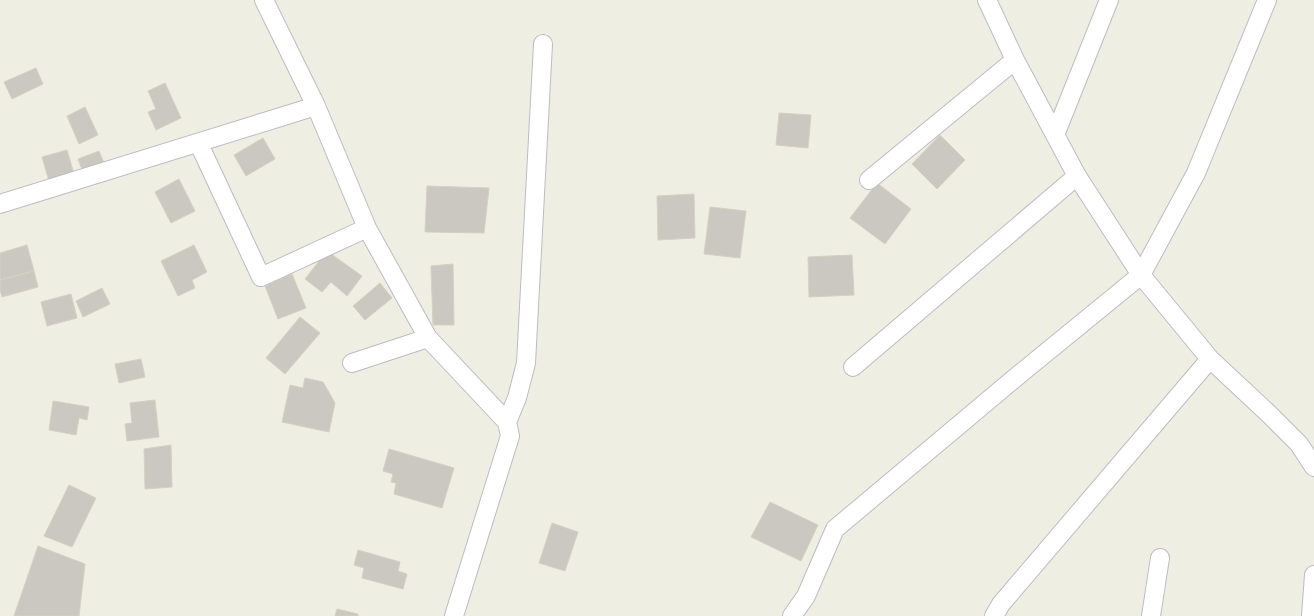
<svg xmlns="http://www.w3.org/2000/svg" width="1314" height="616" font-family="'Source Sans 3',sans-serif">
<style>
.building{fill:#cac8c0;stroke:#d4d1c1}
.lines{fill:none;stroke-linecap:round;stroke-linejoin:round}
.minor-casing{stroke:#bbbcc3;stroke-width:20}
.minor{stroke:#fff;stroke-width:18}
</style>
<rect width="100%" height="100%" fill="#efeee3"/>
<path class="building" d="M36,68L43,84L12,99L4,82Z
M165,83L181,118L156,130L148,112L156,109L148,91Z
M85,107L98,135L79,144L67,116Z
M779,113L811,115L808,148L776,145Z
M940,135L965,160L937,189L912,164Z
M263,138L275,159L246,176L234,155Z
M67,150L74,174L49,181L42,157Z
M99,151L104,163L83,172L78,159Z
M179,179L195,211L171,223L155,192Z
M877,183L911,209L885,244L850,218Z
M427,186L489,188L484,233L425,232Z
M694,194L695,238L658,240L657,196Z
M710,207L746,211L740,258L704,254Z
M27,245L34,271L0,280V253Z
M194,245L207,272L192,280L195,288L178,296L161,261Z
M327,251L362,276L347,296L331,282L322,292L305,279Z
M852,255L854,295L809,297L808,257Z
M453,264L454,325H433L431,266Z
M34,271L38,287L2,297L0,290V280Z
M292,274L306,308L278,319L265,286Z
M380,283L392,298L365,320L353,306Z
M102,288L110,304L83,317L76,301Z
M71,294L77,318L47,326L41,302Z
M300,317L320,333L285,374L266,358Z
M141,359L145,377L119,383L115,364Z
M305,378L323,382L335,403L329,432L282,422L290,385L303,388Z
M155,400L159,437L127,441L125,424L132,423L130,403Z
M53,401L89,407L87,420L79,418L76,435L49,430Z
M171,445L172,487L145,489L144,449Z
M389,449L454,468L442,508L394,494L396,483L391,482L393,474L383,471Z
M69,485L96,498L72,547L44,536Z
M770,502L818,525L801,561L751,537Z
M552,523L578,532L565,571L539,563Z
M38,546L85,564L79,616H14Z
M358,550L400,562L398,571L407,574L403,589L362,578L364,568L354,565Z
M337,609L358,614V616H335Z"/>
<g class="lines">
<defs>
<path id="minor" d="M264,0L316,106L367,228L428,338L507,422L510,436L454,616
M987,0L1015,60L1077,176L1141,275L1210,359L1270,415L1299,444L1314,467
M1055,135L1109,0
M199,144L261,277L367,228
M869,180L1015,60
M0,204L316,106
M352,363L428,338
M853,367L1077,176
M507,422L517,398L526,363L543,44
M792,616L806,596L835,529L1021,373L1141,275L1196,173L1267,0
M994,616L1001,604L1210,359
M1151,616L1160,558
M1311,616L1314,575"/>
</defs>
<use href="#minor" class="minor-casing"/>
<use href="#minor" class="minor"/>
</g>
</svg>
